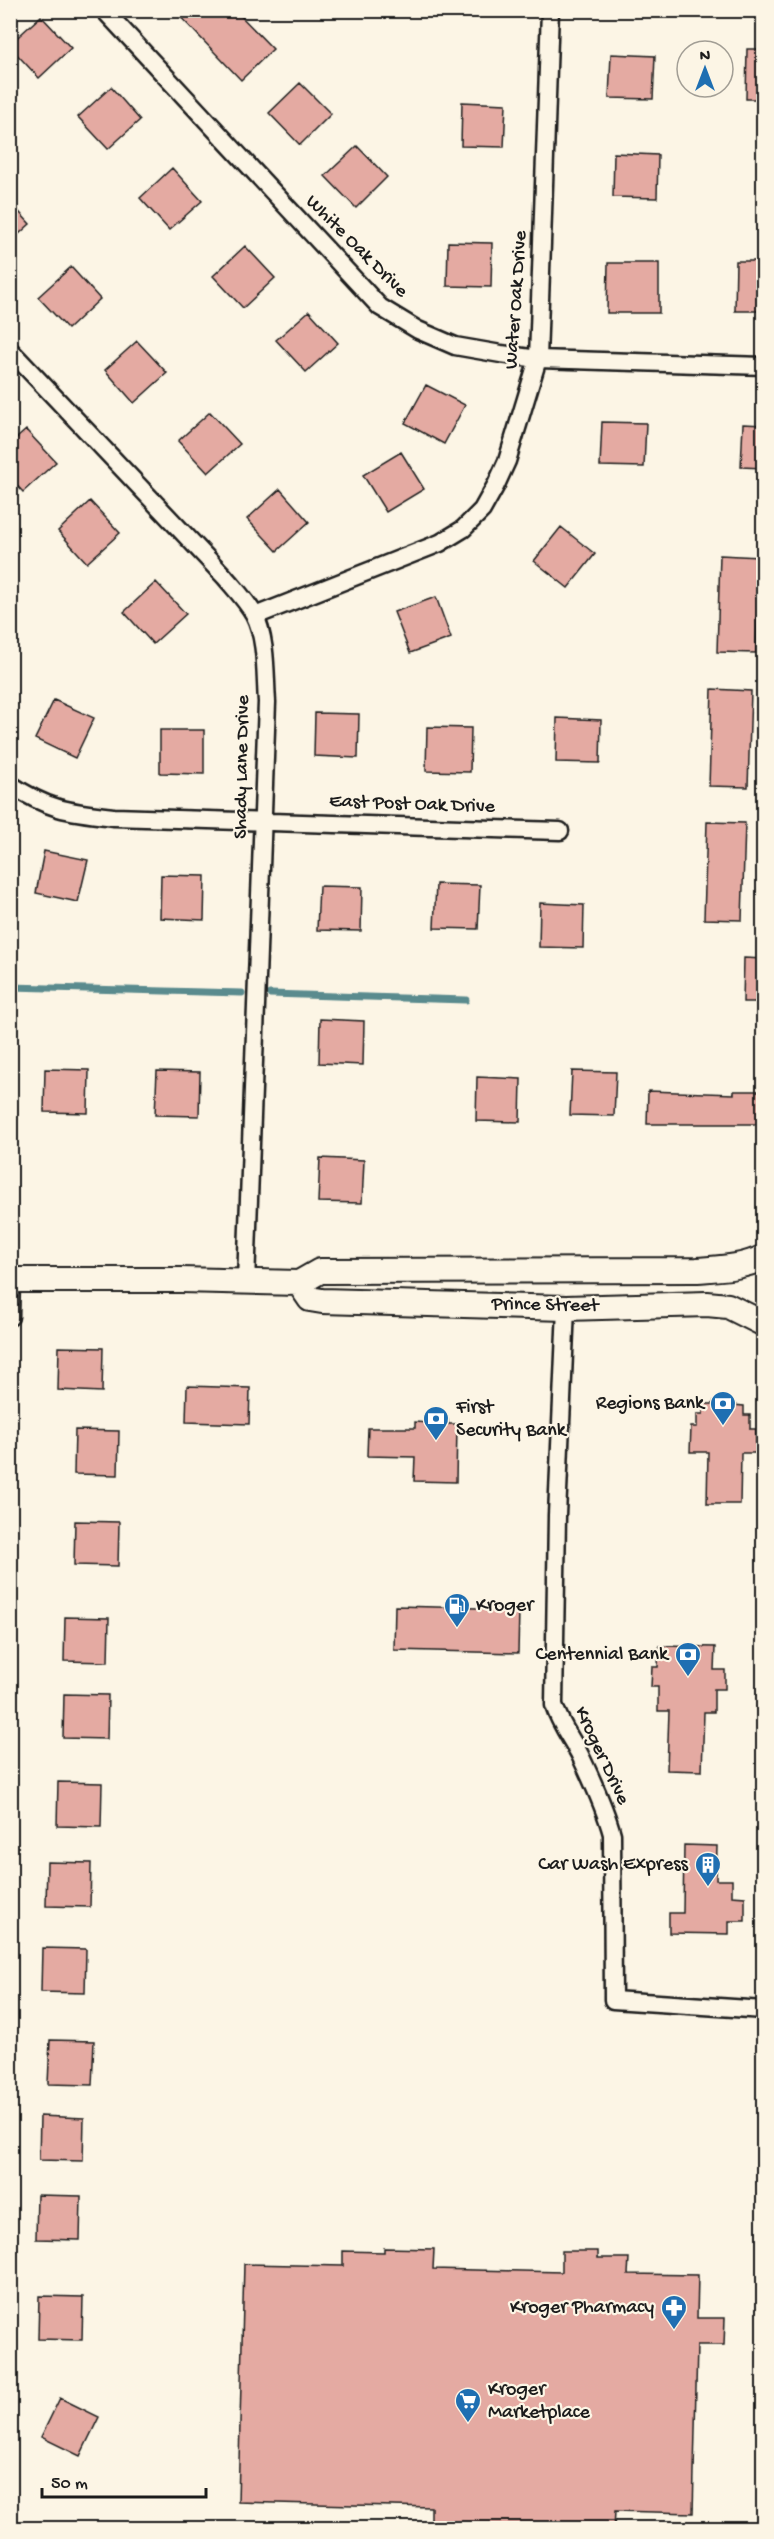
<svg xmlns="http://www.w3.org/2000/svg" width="774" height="2539" font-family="'Gochi Hand',sans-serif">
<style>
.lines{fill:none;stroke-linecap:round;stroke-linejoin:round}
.stream{stroke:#5a8b8e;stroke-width:7}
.building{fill:#e4aaa2;stroke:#1c1c1c;stroke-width:1.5}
.minor-casing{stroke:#1c1c1c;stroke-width:21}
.secondary-casing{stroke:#1c1c1c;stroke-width:28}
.minor{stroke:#fcf5e5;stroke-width:16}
.secondary{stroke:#fcf5e5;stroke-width:24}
.labels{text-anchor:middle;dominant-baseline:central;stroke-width:4.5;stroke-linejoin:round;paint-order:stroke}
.street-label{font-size:20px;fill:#1c1c1c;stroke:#fcf5e5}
.poi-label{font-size:20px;fill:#1c1c1c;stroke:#fcf5e5;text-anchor:end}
</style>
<rect width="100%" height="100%" fill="#fcf5e5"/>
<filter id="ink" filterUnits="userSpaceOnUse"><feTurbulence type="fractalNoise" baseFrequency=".0167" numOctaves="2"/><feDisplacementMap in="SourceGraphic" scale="12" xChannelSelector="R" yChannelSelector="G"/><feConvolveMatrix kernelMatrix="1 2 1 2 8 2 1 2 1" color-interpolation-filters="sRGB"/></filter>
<g filter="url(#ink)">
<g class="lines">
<path class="stream" d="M10,987L242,993
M270,994L466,1000"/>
</g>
<path class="building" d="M174,10H235L273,49L241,80Z
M41,16L71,48L39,78L10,47V44Z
M747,49H764V99H746Z
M611,54L655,56L653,99L609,98Z
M300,83L331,114L300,145L269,113Z
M111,87L140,120L108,149L78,117Z
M462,102L506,104L504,147L461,146Z
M357,146L387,177L356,208L325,176Z
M614,153L658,155L657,198L613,197Z
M172,168L202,201L169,230L140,198Z
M10,202L30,224L10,242Z
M448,242L492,243L491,287L447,286Z
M245,246L275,278L243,308L213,276Z
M736,261H764V311H735Z
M608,263H659V313H607Z
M71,267L100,299L68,329L38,297Z
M309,311L338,343L306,372L276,340Z
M137,341L167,373L134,403L105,370Z
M426,385L465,405L444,444L405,423Z
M210,412L240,444L208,473L178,441Z
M602,422L646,423L644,467L600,466Z
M743,424L764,425V468L741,467Z
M26,430L56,462L23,492L10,478V444Z
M401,452L424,489L386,512L363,475Z
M280,489L309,522L277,551L247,519Z
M90,501L120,533L87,563L58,531Z
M561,527L595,554L568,588L534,561Z
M720,555L759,557L756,653L717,652Z
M156,582L186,614L153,644L124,612Z
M436,597L451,638L410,653L394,612Z
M712,689L751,691L748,787L709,786Z
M54,700L94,718L75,758L35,739Z
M315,713L359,714L358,758L314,756Z
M557,718L601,720L600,763L556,762Z
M427,727L471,728L470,772L426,771Z
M160,730H204V774L160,773Z
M707,822L745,823L742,920L704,919Z
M44,851L88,860L78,902L36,893Z
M161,875L205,876L204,920L160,918Z
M436,884L480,885L478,929L434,928Z
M319,886L362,887L361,931L317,930Z
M540,903L584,905L583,948L539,947Z
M744,958L764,959V1002H743Z
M320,1019L364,1021L363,1065L319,1063Z
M45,1069L89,1070L88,1113L44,1112Z
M157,1071L200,1072L199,1116L155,1115Z
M572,1071L616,1072L614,1116L570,1115Z
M477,1077L521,1079L520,1122L476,1121Z
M648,1091L734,1094V1091H764V1124H647Z
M320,1158L364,1160L362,1203L318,1202Z
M59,1347L103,1348L102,1392L58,1390Z
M187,1386L250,1388L249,1424L186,1422Z
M714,1401H733V1405L744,1406V1415H750V1429H756V1453H741L740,1504H707L708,1452H690L691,1427H697V1414H703V1404H713Z
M429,1420H448V1424H457L456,1482L414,1481L415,1457L367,1456L368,1428H415V1422L429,1423Z
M75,1430L119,1431L118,1475L74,1474Z
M75,1521L119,1522L118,1566L74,1565Z
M395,1606L519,1609L518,1653L394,1650Z
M65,1617L109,1618L108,1662L64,1661Z
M659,1646L715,1647L714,1670H725V1689H714V1712H704L702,1771L667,1770L669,1711H658V1687H651L652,1667H658Z
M64,1694L108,1695L107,1739L63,1738Z
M58,1782L102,1783L101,1827L57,1826Z
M684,1845L717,1846L716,1880H732V1896L745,1897V1921H729V1934L669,1933V1913H683Z
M47,1862L91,1863L90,1907L46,1906Z
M42,1948L86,1949L85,1993L41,1992Z
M50,2040L94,2041L92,2085L48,2084Z
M40,2116L84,2118L83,2161L39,2160Z
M37,2195L81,2196L80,2240L36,2239Z
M384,2248L434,2249L433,2269L562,2272V2251H598V2258H629L628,2274L698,2275L697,2318H725L724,2345H697L693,2513L615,2511L614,2529H431V2507L238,2502L244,2264L343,2266V2251L384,2252Z
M39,2296L83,2297L82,2340L38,2339Z
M60,2398L99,2417L80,2456L41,2437Z"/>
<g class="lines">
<defs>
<path id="minor" d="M104,10L380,307L418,330L455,346L501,354L538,359L764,366
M10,350L225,577C235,589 246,600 254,614C267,639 265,675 267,702L246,1282
M255,616L440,543L463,529L482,510L496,485L507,461L538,359L550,10
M10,784C48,810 70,812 114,817L560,831
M566,1308L557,1515L554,1705C560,1724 571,1738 580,1755C592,1780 605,1808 612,1834L613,2000L764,2010
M10,1317L11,1280"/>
<path id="secondary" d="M10,1280H181L299,1283L320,1271L697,1270C720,1268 742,1268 764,1257
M299,1283L310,1299L322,1301L566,1308L707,1304L728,1306L764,1324"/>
</defs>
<use href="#minor" class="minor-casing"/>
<use href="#secondary" class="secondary-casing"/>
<use href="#minor" class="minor"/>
<use href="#secondary" class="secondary"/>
</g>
</g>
<defs>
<symbol id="bank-pin" viewBox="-11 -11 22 30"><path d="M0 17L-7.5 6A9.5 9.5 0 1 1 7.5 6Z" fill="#1f6fb2" stroke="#fcf5e5"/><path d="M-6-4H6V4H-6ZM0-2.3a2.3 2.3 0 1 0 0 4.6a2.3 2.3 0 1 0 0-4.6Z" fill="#fff"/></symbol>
<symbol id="fuel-pin" viewBox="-11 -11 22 30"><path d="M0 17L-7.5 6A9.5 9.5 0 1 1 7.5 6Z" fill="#1f6fb2" stroke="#fcf5e5"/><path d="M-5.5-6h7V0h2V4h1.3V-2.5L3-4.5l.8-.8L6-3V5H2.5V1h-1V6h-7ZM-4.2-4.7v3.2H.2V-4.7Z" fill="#fff"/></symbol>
<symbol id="building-pin" viewBox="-11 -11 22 30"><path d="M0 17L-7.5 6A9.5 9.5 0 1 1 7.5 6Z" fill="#1f6fb2" stroke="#fcf5e5"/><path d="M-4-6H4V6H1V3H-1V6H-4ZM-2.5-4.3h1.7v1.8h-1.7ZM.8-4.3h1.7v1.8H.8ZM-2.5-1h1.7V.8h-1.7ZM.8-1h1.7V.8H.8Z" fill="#fff"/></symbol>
<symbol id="pharmacy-pin" viewBox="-11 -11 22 30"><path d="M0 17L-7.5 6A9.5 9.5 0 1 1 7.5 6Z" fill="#1f6fb2" stroke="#fcf5e5"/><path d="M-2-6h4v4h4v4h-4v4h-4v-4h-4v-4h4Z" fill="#fff"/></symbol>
<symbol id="supermarket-pin" viewBox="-11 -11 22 30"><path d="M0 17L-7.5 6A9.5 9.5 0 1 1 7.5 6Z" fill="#1f6fb2" stroke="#fcf5e5"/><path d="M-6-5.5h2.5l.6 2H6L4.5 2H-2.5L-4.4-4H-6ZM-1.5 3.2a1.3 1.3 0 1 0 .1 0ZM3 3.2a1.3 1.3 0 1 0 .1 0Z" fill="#fff"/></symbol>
</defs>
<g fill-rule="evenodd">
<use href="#bank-pin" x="708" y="1389" width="30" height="40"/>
<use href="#bank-pin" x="421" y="1404" width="30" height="40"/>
<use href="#fuel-pin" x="442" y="1591" width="30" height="40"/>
<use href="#bank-pin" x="673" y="1640" width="30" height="40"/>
<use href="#building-pin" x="693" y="1850" width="30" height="40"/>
<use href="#pharmacy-pin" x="659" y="2293" width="30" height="40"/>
<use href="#supermarket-pin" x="453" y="2386" width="30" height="40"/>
</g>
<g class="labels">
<g class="street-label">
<text transform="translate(356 247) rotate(45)">White Oak Drive</text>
<text transform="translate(517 300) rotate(-86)">Water Oak Drive</text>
<text transform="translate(243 767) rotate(-89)">Shady Lane Drive</text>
<text transform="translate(412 805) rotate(2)">East Post Oak Drive</text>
<text transform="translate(545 1306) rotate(1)">Prince Street</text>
<text transform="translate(601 1756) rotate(65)">Kroger Drive</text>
</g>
<g class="poi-label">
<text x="704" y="1404">Regions Bank</text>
<text x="456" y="1408" text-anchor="start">First<tspan x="456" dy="23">Security Bank</tspan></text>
<text x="476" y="1606" text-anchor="start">Kroger</text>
<text x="668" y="1655">Centennial Bank</text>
<text x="688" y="1865">Car Wash Express</text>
<text x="654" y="2308">Kroger Pharmacy</text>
<text x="488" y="2390" text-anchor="start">Kroger<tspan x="488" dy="23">Marketplace</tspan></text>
</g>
</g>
<rect width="774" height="2539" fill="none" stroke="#fcf5e5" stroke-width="36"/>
<rect x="18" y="18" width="738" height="2503" fill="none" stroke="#1c1c1c" stroke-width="2" filter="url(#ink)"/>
<g transform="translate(705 69)"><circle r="28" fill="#fcf5e5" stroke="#a29e95" stroke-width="1.5"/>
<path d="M0-4.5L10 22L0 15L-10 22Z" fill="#1f6fb2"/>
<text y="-9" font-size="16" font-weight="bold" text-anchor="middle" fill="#1c1c1c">N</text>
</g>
<path d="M42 2488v9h164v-9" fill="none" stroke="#1c1c1c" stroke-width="3"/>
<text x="51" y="2488" font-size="18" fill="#1c1c1c" stroke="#fcf5e5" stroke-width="4.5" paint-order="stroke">50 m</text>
</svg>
